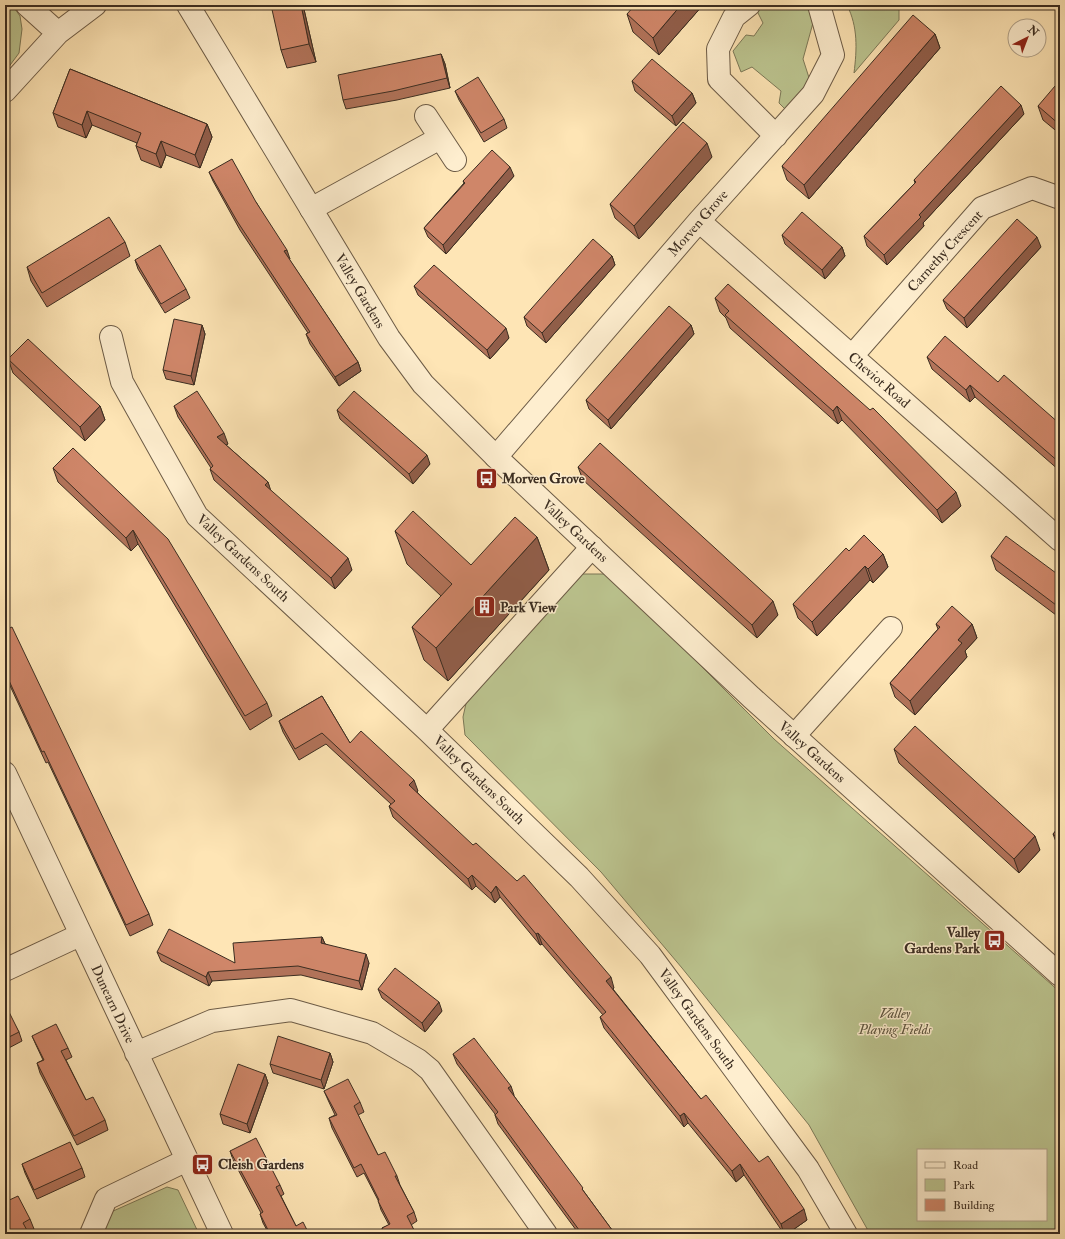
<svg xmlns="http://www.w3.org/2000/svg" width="1065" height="1239" font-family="'IM FELL Double Pica',serif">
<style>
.green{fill:#bcc590;stroke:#7c7958;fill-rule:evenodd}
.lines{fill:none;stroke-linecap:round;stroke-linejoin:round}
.minor-casing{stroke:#6c5b46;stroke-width:24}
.tertiary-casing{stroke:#6c5b46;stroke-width:24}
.minor{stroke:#feeecf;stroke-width:22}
.tertiary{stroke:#feeecf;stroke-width:22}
.wall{fill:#b2735a;stroke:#3b2d21}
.shaded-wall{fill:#915e4a;stroke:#3b2d21}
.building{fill:#cf8669;stroke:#3b2d21}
.labels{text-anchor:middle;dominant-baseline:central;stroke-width:3;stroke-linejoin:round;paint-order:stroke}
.street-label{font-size:14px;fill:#3b2d21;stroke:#feeecf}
.poi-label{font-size:14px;font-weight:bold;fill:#3b2d21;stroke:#feeecf;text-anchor:start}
.park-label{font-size:14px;font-style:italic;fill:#5b533d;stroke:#feeecf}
</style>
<rect width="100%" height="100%" fill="#fee5b5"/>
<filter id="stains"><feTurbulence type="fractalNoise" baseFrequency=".005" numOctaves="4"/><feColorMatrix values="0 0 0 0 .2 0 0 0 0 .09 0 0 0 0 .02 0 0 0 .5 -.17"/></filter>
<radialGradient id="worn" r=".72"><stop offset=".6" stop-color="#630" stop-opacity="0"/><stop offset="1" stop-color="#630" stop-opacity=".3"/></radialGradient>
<path class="green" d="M5,5H12L20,16L22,29L19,53L5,72Z
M759,5H808L816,12L803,59L812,87L787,111L779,103L781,91L752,67L741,72L733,51L746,35L754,36L763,23L756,9Z
M847,5L899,6V20L854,73C857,49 858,27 847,5Z
M582,574H609L774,739L1060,992V1234H870L809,1125L682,968L601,872L465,735L463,717L467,699ZM918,1150H1046V1220H918Z
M167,1187L178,1190L199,1234H103L104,1226L111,1212Z"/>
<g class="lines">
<defs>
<path id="minor" d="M27,5L58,33
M749,5L734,17L718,49L719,79L776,136
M5,91L58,33L95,5
M426,116L455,160
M311,209L440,138
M699,221L1060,540
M111,337L122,382L197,516L427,730L579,877L650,955L808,1169L846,1234
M852,356L982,208L1032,188L1060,198
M496,457L699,221L813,94L833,55L819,5
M427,730L592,547
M794,736L891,628
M5,773L222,1234
M5,970L80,935
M136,1053L212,1021L291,1010L372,1033L418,1060L430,1070L546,1234
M91,1234L106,1199L187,1160"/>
<path id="tertiary" d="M188,5L389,338L423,384L496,457L751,697L1060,975"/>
</defs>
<use href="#minor" class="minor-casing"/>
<use href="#tertiary" class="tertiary-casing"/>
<use href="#minor" class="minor"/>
<use href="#tertiary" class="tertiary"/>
</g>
<path class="wall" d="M303,5L316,62L287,68L281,50Z
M703,5L659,55L633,32L627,14Z
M935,34L940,48L809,199L787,180L782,166Z
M441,54L445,64L450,88L397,100L346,109L343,100Z
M70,69L207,124L212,137L200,168L166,155L161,168L141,160L136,146L137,143L92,125L86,138L58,127L53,113Z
M632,81L692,93L696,103L676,126L635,91Z
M455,91L504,119L507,128L484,142L459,100Z
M1060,91V134L1043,120L1038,106Z
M1024,114L923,223L924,226L887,265L867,246L864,236L915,183L914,180Z
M712,157L639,239L615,218L610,204Z
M209,172L256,202L290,259H289L358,362L361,371L339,386L310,344L306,334L308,333L240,230L213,181Z
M514,176L446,254L428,237L424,228L464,183L463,181Z
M782,235L842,247L845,256L825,279L785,244Z
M125,242L130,256L47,307L31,281L27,267Z
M1041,247L967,328L947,309L943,300Z
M612,256L615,265L546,343L527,326L524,317Z
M135,260L186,289L190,298L165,313L138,269Z
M414,286L509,338L490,359L418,295Z
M715,298L961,506L942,523L842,420L838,424L730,328L726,318L720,312Z
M202,325L205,334L194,385L166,379L163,370Z
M691,325L694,334L611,429L589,409L586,400Z
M927,357L998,382L1060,424V471L975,397L970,402L932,369Z
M8,359L100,406L105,420L85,441L13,373Z
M174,406L228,444L226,445L268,482L270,490L352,570L335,589L214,480L210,469L211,468L178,417Z
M337,410L430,464L413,484L340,419Z
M73,448L267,703L272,716L250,730L138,544L131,551L58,482L53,468Z
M578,467L778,615L757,638L583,480Z
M395,531L471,565L537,537L549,570L448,681L424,660L412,627L441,596L407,564Z
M883,554L888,567L873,583L870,580L817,636L798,618L793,604Z
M991,556L1060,576V618L996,570Z
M936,624H972L977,638L965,651L967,657L915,715L895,697L890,683L938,629Z
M5,630L149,914L153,925L130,936L48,762L46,763L5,675Z
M322,696L350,743L418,791L417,792L614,988L613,989L701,1099L759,1162L807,1220L787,1234H784L744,1175L736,1182L688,1123L684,1127L604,1028L600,1017L603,1015L542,944L540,945L500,897L495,903L476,886L472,890L393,817L389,806L391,804L326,744L299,760L283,732L279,721Z
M894,749L1040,850L1019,873L899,763Z
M1060,826V850L1058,847L1053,834Z
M322,937L325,944L369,963L362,990L301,975L212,981L209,986L161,961L157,952L235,963Z
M378,989L442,1011L425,1032L382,998Z
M5,1009L19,1032L22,1041L5,1050Z
M32,1036L68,1048L72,1057L66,1060L86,1100L105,1120L108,1130L77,1145L40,1073L37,1063L43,1060L36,1045Z
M330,1053L333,1062L324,1089L273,1073L270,1064Z
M453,1054L514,1095V1096L615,1234H579L498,1124L495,1115V1114L457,1064Z
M265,1074L268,1083L250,1133L223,1124L220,1114Z
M324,1091L360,1102L364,1112L358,1115L378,1155L397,1176L400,1185L414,1212L417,1221L411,1225L416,1234H384L382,1228L389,1225L381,1210L378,1200L364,1173L357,1177L332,1128L329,1118L335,1115L328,1100Z
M230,1151L280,1185L284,1194L281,1196L296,1226L309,1234H269L263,1223L260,1214L261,1213L233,1160Z
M22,1164L82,1168L85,1177L37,1199L25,1173Z
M5,1202L30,1219L34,1229L28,1232H5Z"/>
<path class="shaded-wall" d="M301,5H303L316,62L309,44Z
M681,5H703L659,55L653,38Z
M935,34L940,48L809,199L804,185Z
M441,54L445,64L450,88L447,78Z
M692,93L696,103L676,126L672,116Z
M1021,105L1024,114L923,223L924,226L887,265L884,255L919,215Z
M87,111L92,125L86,138L82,125Z
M207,124L212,137L200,168L195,155Z
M161,141L166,155L161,168L156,154Z
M707,143L712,157L639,239L634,226Z
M510,167L514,176L446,254L443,245Z
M1037,237L1041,247L967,328L964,318Z
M842,247L845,256L825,279L822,270Z
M287,250L290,259L288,261L284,251Z
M612,256L615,265L546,343L542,333Z
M202,325L205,334L194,385L191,376Z
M691,325L694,334L611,429L608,420Z
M506,328L509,338L490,359L487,350Z
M358,362L361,371L339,386L335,377Z
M970,385L975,397L970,402L966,390Z
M100,406L105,420L85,441L80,427Z
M837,406L842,420L838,424L833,411Z
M224,433L228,444L221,448L217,437Z
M427,455L430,464L413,484L409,474Z
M268,482L272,494L265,485Z
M956,492L961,506L942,523L937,510Z
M133,530L138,544L131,551L126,538Z
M537,537L549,570L448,681L436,648Z
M883,554L888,567L873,583L868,569Z
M348,558L352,570L335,589L331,578Z
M865,566L870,580L817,636L812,622Z
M773,601L778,615L757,638L752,625Z
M972,624L977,638L965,651L967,657L915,715L910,701L958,640Z
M414,780L418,791L413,796L409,785Z
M1035,836L1040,850L1019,873L1014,859Z
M472,875L476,886L472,890L468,879Z
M496,886L500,897L495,903L491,893Z
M538,933L542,944L540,945L536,934Z
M322,937L326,946L321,943Z
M366,954L369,963L362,990L359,981Z
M208,972L212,981L209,986L206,977Z
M611,977L614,988L610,992L606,981Z
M439,1002L442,1011L425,1032L422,1023Z
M330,1053L333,1062L324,1089L321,1080Z
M265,1074L268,1083L250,1133L247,1124Z
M511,1086L514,1095L511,1097L508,1088Z
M684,1113L688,1123L684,1127L680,1116Z
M740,1164L744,1175L736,1182L732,1171Z
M804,1209L807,1220L787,1234H784L781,1224Z"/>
<path class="building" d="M271,5H301L309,44L281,50Z
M635,5H681L653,38L627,14Z
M913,15L935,34L804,185L782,166Z
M441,54L447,78L393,91L343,100L338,75Z
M652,59L692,93L672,116L632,81Z
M70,69L207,124L195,155L161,141L156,154L136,146L141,133L87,111L82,125L53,113Z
M478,77L504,119L481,133L455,91Z
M1001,86L1021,105L919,215L921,217L884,255L864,236L916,182L914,180Z
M1055,86L1060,91V125L1038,106Z
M683,122L707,143L634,226L610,204Z
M492,150L510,167L443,245L424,228L465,183L463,181Z
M232,159L256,202L287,250L284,251L358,362L335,377L306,334L310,332L237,221L209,172Z
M802,212L842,247L822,270L782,235Z
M109,217L125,242L42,293L27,267Z
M1017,219L1037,237L964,318L943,300Z
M593,239L612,256L542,333L524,317Z
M160,245L186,289L161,304L135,260Z
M434,265L506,328L487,350L414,286Z
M728,284L870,410L873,408L956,492L937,510L837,406L833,411L725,315L729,311L715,298Z
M669,306L691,325L608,420L586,400Z
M174,319L202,325L191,376L163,370Z
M945,336L998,382L1004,375L1060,424V463L970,385L966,390L927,357Z
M28,339L100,406L80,427L8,359Z
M197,391L224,433L217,437L268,482L265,485L348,558L331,578L210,469L213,466L174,406Z
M354,391L427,455L409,474L337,410Z
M600,443L773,601L752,625L578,467Z
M73,448L168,539L267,703L245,716L133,530L126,538L53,468Z
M413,511L471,565L515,517L537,537L436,648L412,627L452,584L395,531Z
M864,535L883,554L868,569L865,566L812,622L793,604L846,548L849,551Z
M1006,536L1060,576V608L991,556Z
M952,606L972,624L958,640L962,643L910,701L890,683L940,627L936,624Z
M12,627L149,914L126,925L44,751L42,752L5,672V630Z
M322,696L350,743L361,731L414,780L409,785L473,845L476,843L517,881L524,875L611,977L606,981L701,1099L706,1095L759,1162L768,1156L804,1209L781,1224L740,1164L732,1171L684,1113L680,1116L600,1017L606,1012L538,933L536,934L496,886L491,893L472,875L468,879L389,806L395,801L322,733L295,749L279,721Z
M915,726L1035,836L1014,859L894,749Z
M1060,826V840L1053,834Z
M169,929L235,963L233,943L322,937L321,943L366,954L359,981L298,966L208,972L206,977L157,952Z
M395,968L439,1002L422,1023L378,989Z
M7,1008L19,1032L5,1039V1009Z
M56,1024L68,1048L61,1051L86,1100L93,1097L105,1120L74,1136L37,1063L44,1060L32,1036Z
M278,1036L330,1053L321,1080L270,1064Z
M474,1038L511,1086L508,1088L583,1188L582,1189L615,1234H582L495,1115L498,1112L453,1054Z
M238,1064L265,1074L247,1124L220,1114Z
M348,1079L360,1102L354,1106L366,1131L378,1155L385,1152L397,1176H395L414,1212L407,1216L416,1234H385L382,1228L390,1224L378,1201L379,1200L361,1164L354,1168L329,1118L337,1115L324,1091Z
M256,1138L280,1185L276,1187L296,1226L303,1222L309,1234H270L260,1214L263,1212L230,1151Z
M70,1142L82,1168L34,1190L22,1164Z
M18,1196L30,1219L23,1223L29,1234H5V1232H7L5,1229V1202Z"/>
<defs>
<symbol id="bus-square" viewBox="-11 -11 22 22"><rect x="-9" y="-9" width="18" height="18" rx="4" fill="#8f2418" stroke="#feeecf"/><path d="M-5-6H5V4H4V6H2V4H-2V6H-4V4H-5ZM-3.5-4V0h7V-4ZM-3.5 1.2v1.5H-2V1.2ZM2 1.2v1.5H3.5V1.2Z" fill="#fff"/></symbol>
<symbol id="building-square" viewBox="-11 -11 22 22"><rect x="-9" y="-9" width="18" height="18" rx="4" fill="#8f2418" stroke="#feeecf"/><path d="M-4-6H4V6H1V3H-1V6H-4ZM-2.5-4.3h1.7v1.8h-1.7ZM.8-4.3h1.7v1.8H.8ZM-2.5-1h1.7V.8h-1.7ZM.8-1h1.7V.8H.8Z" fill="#fff"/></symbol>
</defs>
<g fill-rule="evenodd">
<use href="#bus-square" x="474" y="466" width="25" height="25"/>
<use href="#building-square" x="472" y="594" width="25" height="25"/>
<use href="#bus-square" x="982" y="928" width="25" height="25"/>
<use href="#bus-square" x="190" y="1152" width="25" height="25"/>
</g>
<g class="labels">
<g class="street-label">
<text transform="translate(698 223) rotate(-49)">Morven Grove</text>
<text transform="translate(945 251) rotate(-48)">Carnethy Crescent</text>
<text transform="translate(360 291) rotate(59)">Valley Gardens</text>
<text transform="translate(879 380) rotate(41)">Cheviot Road</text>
<text transform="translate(575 531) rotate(43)">Valley Gardens</text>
<text transform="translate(243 558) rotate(43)">Valley Gardens South</text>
<text transform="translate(812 752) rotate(42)">Valley Gardens</text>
<text transform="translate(479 780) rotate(44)">Valley Gardens South</text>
<text transform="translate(113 1004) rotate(65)">Dunearn Drive</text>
<text transform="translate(697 1019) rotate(54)">Valley Gardens South</text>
</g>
<g class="poi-label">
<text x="502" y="478">Morven Grove</text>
<text x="500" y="607">Park View</text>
<text x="980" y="932" text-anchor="end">Valley<tspan x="980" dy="16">Gardens Park</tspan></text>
<text x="218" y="1164">Cleish Gardens</text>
</g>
<g class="park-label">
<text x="895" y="1013">Valley<tspan x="895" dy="16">Playing Fields</tspan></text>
</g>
</g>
<rect width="1065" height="1239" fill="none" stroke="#fee5b5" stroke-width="20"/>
<rect x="6" y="6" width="1053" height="1227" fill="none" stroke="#3b2d21" stroke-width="2"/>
<rect x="10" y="10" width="1045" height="1219" fill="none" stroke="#3b2d21"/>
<rect x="917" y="1149" width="130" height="72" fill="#feeecf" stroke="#b0a189"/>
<rect x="925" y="1162" width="20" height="6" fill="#feeecf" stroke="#b0a189"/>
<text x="953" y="1169" font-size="12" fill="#3b2d21">Road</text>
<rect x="925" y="1179" width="20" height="12" fill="#bcc590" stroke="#b0a189"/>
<text x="953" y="1189" font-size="12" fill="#3b2d21">Park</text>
<rect x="925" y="1199" width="20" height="12" fill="#cf8669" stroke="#b0a189"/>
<text x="953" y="1209" font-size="12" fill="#3b2d21">Building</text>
<g transform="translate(1027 38) rotate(42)"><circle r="19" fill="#feeecf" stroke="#b0a189"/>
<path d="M0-3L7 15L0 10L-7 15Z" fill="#8f2418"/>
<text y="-6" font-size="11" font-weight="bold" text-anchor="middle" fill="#3b2d21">N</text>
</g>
<rect width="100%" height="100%" filter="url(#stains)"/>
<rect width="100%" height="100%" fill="url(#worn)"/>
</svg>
